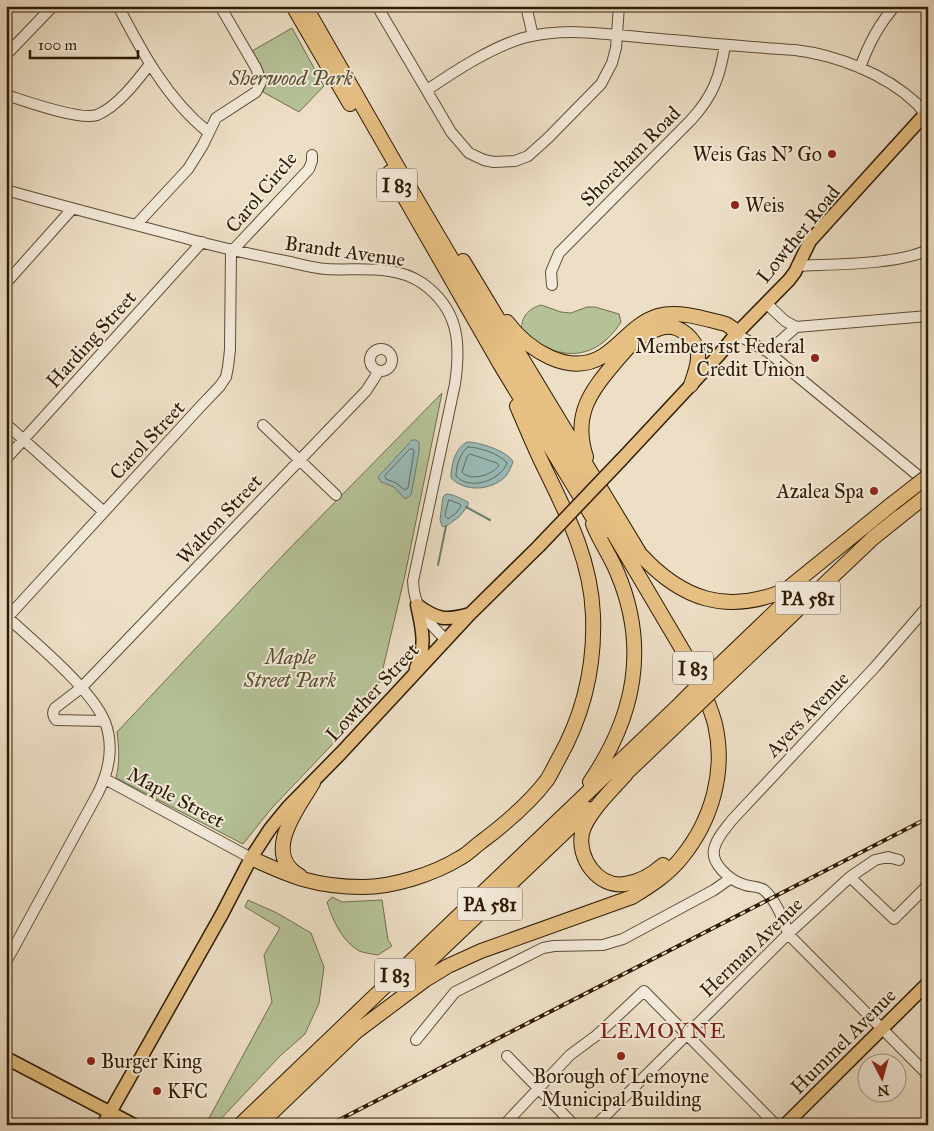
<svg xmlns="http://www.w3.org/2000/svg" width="934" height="1131" font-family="'IM FELL Great Primer',serif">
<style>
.green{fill:#b5c297;stroke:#726e4d}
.water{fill:#9abcb9;stroke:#6f7c70}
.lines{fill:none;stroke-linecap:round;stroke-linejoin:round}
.shore{stroke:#646c5e;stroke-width:1}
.stream{stroke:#6f7c70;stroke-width:2}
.minor-casing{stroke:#5e4c34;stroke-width:12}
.major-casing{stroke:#2f1b03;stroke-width:15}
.highway-casing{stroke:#2f1b03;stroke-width:16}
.minor{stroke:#f3eada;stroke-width:10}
.major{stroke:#e6c083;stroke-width:12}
.highway{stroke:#e6c083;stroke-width:14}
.rail-casing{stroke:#2f1b03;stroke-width:4}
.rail{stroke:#f3eada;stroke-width:2;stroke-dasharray:5.5;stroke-linecap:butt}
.major-bridge-casing{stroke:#2f1b03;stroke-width:15;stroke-linecap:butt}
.highway-bridge-casing{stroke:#2f1b03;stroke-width:16;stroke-linecap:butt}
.major-bridge{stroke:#e6c083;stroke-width:12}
.highway-bridge{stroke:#e6c083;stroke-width:14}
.poi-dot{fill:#8f2418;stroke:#f3eada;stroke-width:2}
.labels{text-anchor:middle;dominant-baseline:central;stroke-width:4;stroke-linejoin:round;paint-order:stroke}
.shield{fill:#f3eada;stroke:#6a5944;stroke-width:1}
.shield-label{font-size:19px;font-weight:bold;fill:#2f1b03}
.park-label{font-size:20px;font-style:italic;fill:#574d2f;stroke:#f3eada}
.poi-label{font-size:20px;fill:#2f1b03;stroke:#f3eada;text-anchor:end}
.street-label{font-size:20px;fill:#2f1b03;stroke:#f3eada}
.quarter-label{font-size:22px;letter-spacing:1px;fill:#7a1f14;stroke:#f3eada}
</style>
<rect width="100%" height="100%" fill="#eddfc6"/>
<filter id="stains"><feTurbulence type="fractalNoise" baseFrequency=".004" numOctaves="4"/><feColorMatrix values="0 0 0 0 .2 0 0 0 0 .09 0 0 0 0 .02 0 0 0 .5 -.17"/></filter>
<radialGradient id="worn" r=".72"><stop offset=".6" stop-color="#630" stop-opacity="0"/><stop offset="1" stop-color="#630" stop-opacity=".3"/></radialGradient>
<path class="green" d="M292,28L324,86L299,112L263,92C269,76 261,65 252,51Z
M541,305L561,312L571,313L587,307H595L619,314L621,322C595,363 556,362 522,330C520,318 529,308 541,305Z
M442,393L405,575L380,681L362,713L271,809L243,844L116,778C120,763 119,747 117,732L289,549Z
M332,897L342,902L382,900L388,940L392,946L378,955C372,954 364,953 359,951C342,941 332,919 327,902Z
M248,900L277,913L311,933L324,967L319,1003L305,1034L280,1056L215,1125H186L208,1120L272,1002L264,955L280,928L245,907Z"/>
<path class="water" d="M412,440H416L419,442V452L411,495L405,499L394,487L381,482L378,477Z
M467,442C479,442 508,451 513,462C511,467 509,473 505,477C490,491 465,492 451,478C451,465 455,448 467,442Z
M446,494C453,494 462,499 468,502V506L459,517L445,527L442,526L440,520L443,497Z"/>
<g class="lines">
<path class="shore" d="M468,447C479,447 500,454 507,463C500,481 470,491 456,476C456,466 460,453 468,447Z
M410,449H413L414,451L408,488L405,490L396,483L386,479L385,476Z
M470,454L497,463L499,466C491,475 471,482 462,472L467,457Z
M449,500L460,504L461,506L456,513L448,519L445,516Z"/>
<path class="stream" d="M466,507L490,520
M438,565L446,526"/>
<defs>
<path id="minor" d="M118,6C142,52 167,99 208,132
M377,6L451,132L469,153L484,160L494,162L515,161L528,156L548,138L601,84L612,63L616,48L619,6
M526,6L533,36
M6,55L53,6
M860,68C868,45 879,24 895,6
M427,90C455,71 490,48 523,38C564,27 607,34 648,38C697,42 746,47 795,50C837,55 885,74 916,103C921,107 923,114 928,118
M6,95C25,101 80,121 97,115C117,107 137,81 150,64
M6,190C69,208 133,224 196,241C226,249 255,255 285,261C299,264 312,268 326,269C358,271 394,264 422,283C459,309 461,343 455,384L413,581C414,609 427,621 446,640
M136,225L188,169L203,145L216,118L256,92L261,82L256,68L220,6
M233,250L309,169L312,161V155
M797,266C834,264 895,265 928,250
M6,283L72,209
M552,285L551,272L559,253L691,120C713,96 720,77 725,45
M766,303L785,321L796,327
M736,334L768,352L927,483
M370 360a11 11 0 1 1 22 0a11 11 0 1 1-22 0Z
M768,352L796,327L928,316
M6,424L104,512
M263,425L336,495
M6,459L202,242
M928,606L875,667L732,820C726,828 718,836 715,846C708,863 731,881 745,885C751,887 759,886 764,890C774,898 785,921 788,934L928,1075
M6,616C33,641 92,689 105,722C114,746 109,771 98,793L6,962
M6,619L200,407L220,386L226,377L228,367L230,350L231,250
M104,721L56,720C53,716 52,712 55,708L81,688L366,391L379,371
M105,779L251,858
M850,877L894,919L928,885
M416,1040L455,992L543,948L554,946L603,945L623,939L714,890L731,878
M507,1056L574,1125
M504,1125L570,1055L597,1035L644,991L776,1125
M596,1125L788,934L850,877L875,860L888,857L899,860"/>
<path id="major" d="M622,459L718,356L736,334L789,280L795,272L810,241L928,111
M417,605C438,620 445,621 470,614
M416,668C427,646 422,628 417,605
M6,1058L134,1125
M103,1125L222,914L251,858L270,829L288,807L341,753L470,614L539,546
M785,1125L928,983"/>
<path id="highway" d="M293,6L350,104
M305,6L398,168L689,661C699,681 709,702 715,724C726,771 712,820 682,857C669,874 650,886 632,897L481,951L448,966L425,980L353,1034
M390,172L500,364L592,516L604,531
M463,261L640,554C682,600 727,615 786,590L892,504
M507,322C528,350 569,377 603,356C622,344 635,323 658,316C679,310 705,319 726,324L732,328L736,334
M643,336C650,332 657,328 665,327C680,325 696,339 698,354C699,365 694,375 691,385
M586,457C572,414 591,391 617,360C627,349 638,335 650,327
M707,677L802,586
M713,690L873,538L928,494
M626,774C613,789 587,813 582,833C577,858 598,888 625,884C639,882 653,874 663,865
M619,780L688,714
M590,782C635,716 649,647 617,572C610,555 599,540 593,524
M251,858C292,877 316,887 363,887C393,887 434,874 460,858C468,854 474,847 481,842C505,824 529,804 547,780C551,774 554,767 558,760C583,716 595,666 593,615C591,561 568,516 545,469C535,449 526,427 517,406
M300,876C261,854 298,808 313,783
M402,987L589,809
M240,1125L680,704
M259,1125L360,1028"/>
</defs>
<use href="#minor" class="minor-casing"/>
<use href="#major" class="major-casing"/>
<use href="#highway" class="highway-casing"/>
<use href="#minor" class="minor"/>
<use href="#major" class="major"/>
<use href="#highway" class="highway"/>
<defs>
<path id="rail" d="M329,1125L928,818"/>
</defs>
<use href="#rail" class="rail-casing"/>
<use href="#rail" class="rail"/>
<defs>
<path id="major-bridge" d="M539,546L622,459"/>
<path id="highway-bridge" d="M892,504L928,476
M680,704L707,677
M688,714L713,690"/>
</defs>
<use href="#major-bridge" class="major-bridge-casing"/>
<use href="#highway-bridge" class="highway-bridge-casing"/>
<use href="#major-bridge" class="major-bridge"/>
<use href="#highway-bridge" class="highway-bridge"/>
</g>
<g class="poi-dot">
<circle cx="832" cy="154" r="5"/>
<circle cx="735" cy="205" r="5"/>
<circle cx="815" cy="358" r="5"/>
<circle cx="874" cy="491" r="5"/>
<circle cx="621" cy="1056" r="5"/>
<circle cx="91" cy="1061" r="5"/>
<circle cx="157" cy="1091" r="5"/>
</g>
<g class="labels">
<g class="shield">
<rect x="377" y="168.5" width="40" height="33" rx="4"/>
<rect x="775.5" y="581.5" width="65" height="33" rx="4"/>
<rect x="673" y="651.5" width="40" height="33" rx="4"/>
<rect x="457.5" y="887.5" width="65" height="33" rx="4"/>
<rect x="375" y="958.5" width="40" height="33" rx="4"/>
</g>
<g class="shield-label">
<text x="397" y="185">I 83</text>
<text x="808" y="598">PA 581</text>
<text x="693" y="668">I 83</text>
<text x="490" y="904">PA 581</text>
<text x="395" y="975">I 83</text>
</g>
<g class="park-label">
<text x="291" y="78">Sherwood Park</text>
<text x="290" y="657">Maple<tspan x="290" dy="23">Street Park</tspan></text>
</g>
<g class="poi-label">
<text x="822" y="154">Weis Gas N' Go</text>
<text x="745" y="205" text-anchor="start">Weis</text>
<text x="805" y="346">Members 1st Federal<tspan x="805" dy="23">Credit Union</tspan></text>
<text x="864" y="491">Azalea Spa</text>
<text x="101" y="1061" text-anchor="start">Burger King</text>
<text x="621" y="1076" text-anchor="middle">Borough of Lemoyne<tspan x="621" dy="23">Municipal Building</tspan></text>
<text x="167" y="1091" text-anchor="start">KFC</text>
</g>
<g class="street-label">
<text transform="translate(630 156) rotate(-45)">Shoreham Road</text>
<text transform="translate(261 192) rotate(-50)">Carol Circle</text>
<text transform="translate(798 234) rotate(-51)">Lowther Road</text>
<text transform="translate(345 251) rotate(8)">Brandt Avenue</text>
<text transform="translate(91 339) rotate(-48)">Harding Street</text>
<text transform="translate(147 440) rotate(-47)">Carol Street</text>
<text transform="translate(219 519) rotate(-47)">Walton Street</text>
<text transform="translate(372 692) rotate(-47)">Lowther Street</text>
<text transform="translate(807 714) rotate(-46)">Ayers Avenue</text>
<text transform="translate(176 797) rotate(28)">Maple Street</text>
<text transform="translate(751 947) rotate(-44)">Herman Avenue</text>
<text transform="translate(843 1041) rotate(-45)">Hummel Avenue</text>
</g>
<g class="quarter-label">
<text x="663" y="1030">LEMOYNE</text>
</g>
</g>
<rect width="934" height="1131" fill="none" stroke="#eddfc6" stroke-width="25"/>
<rect x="8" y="8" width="919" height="1116" fill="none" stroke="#2f1b03" stroke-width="2.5"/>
<rect x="12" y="12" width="909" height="1106" fill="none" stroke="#2f1b03"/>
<g transform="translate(882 1078) rotate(174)"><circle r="24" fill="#f3eada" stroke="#a59784"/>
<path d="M0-4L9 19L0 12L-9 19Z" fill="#8f2418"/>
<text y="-8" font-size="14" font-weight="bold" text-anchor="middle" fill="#2f1b03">N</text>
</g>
<path d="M30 50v8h108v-8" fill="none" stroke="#2f1b03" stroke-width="2.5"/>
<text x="38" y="50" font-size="15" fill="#2f1b03" stroke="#f3eada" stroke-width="4" paint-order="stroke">100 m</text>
<rect width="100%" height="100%" filter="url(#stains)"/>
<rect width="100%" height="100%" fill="url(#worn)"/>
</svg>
